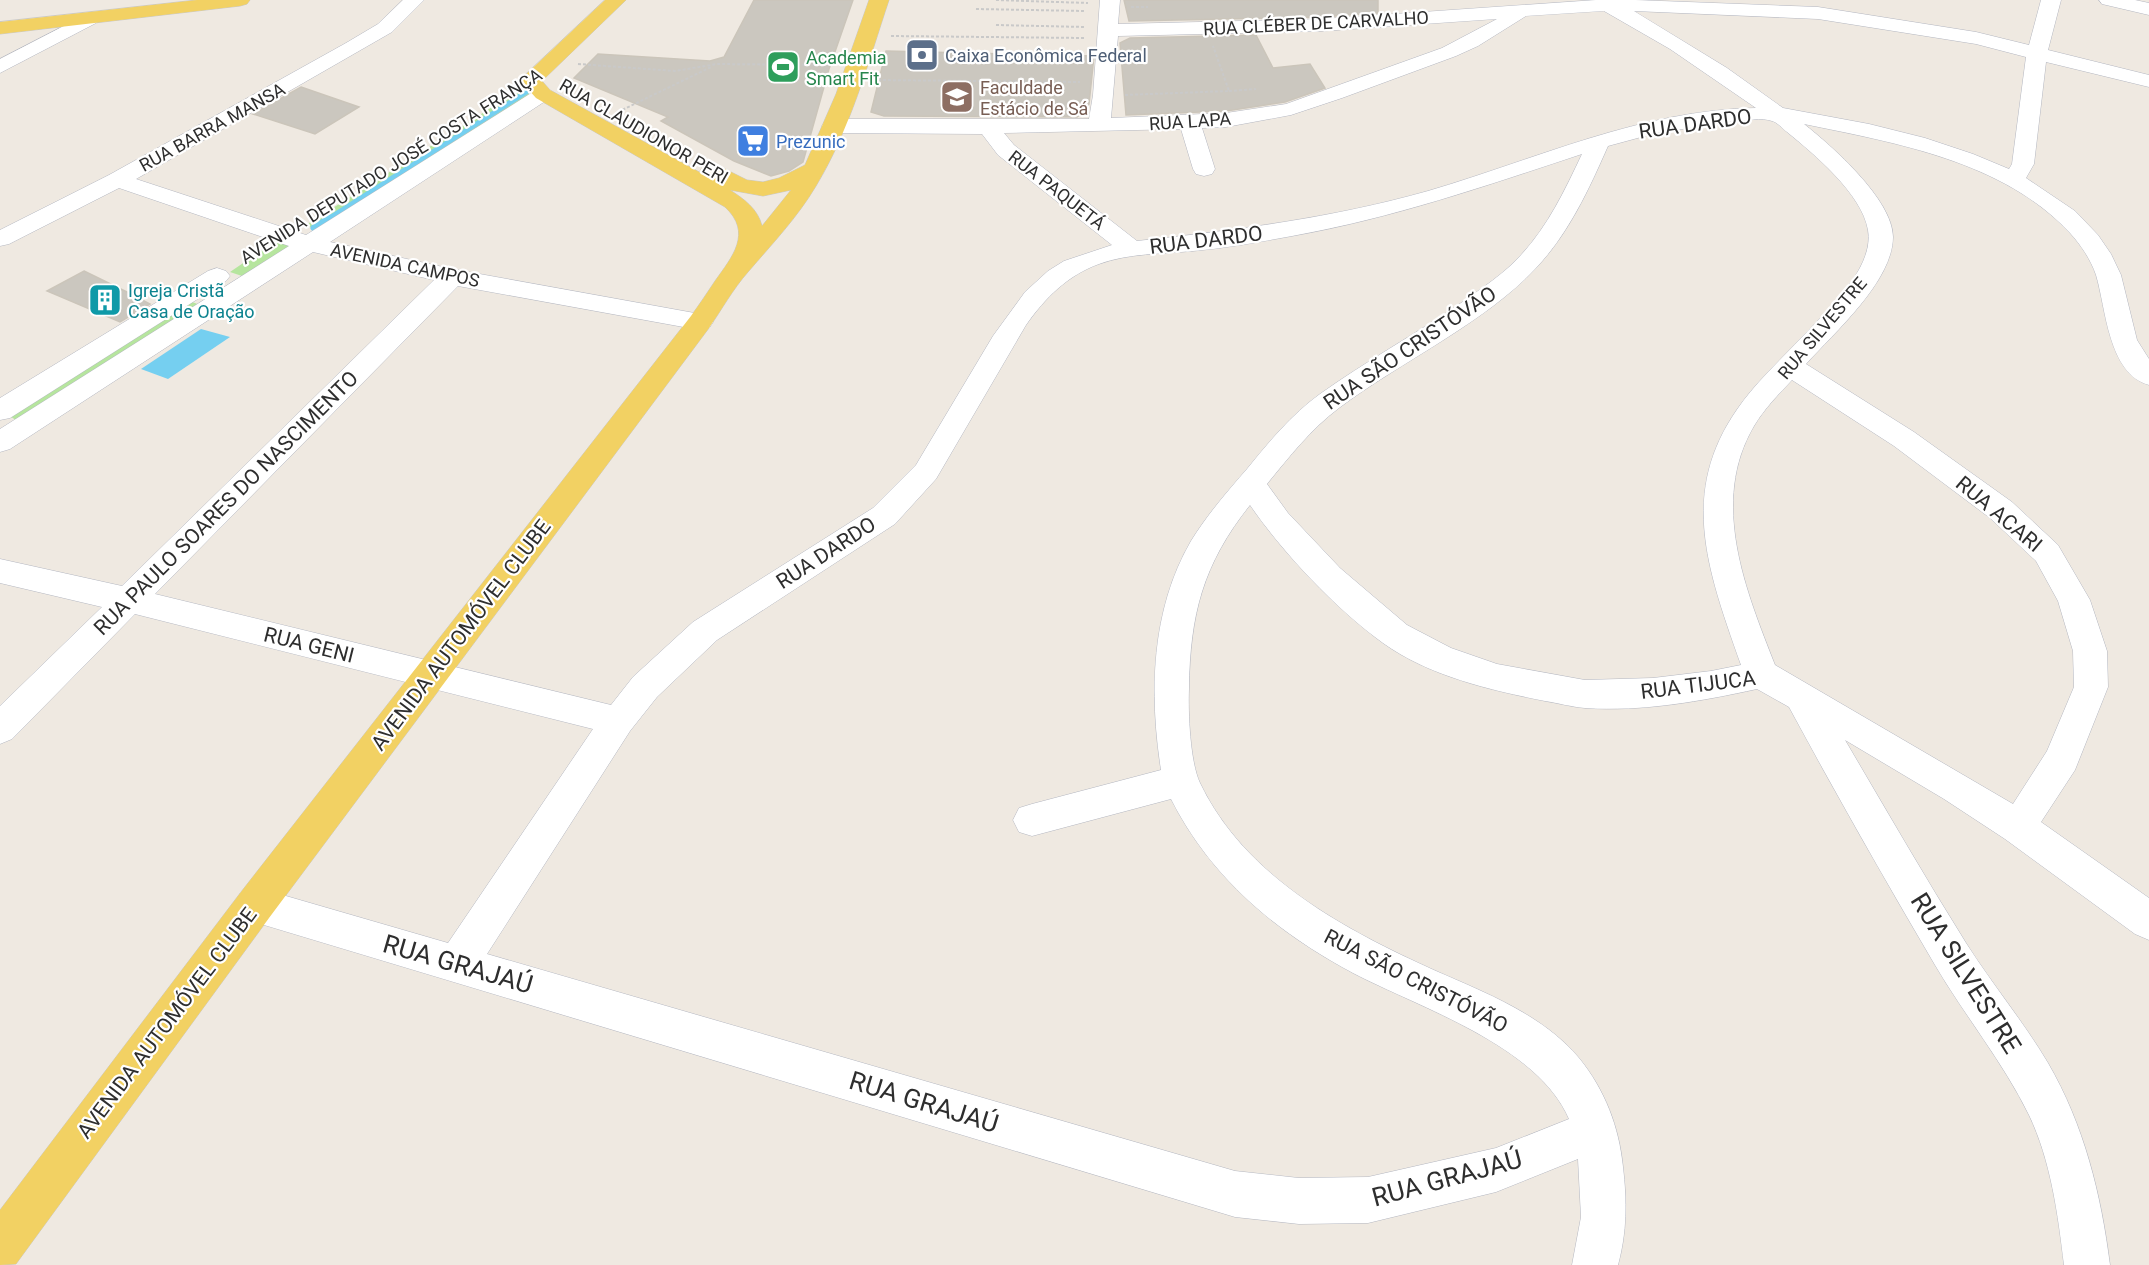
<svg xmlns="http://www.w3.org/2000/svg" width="2149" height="1265" font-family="Roboto,sans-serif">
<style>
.green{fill:#b6e59e}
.water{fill:#75cff0}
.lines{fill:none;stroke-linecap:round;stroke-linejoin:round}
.stream-far1{stroke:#75cff0;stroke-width:5}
.stream{stroke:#75cff0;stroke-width:7}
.building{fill:#cbc7bf;stroke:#cbc5ba;stroke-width:1.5}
.minor-casing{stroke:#b4b7c1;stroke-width:1}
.major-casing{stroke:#c9c9c9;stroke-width:1}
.path{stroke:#c9c9c9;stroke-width:2;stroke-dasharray:3 2;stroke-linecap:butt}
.minor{fill:#fff;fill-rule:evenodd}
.major{fill:#f2d163;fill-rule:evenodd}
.labels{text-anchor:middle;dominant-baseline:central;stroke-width:4.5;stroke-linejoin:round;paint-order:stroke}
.far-street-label{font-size:18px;fill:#2e2e2e;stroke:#fff}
.far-service-label{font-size:18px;fill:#4e5e75;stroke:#fff;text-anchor:start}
.far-leisure-label{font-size:18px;fill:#27864d;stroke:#fff;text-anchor:start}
.far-education-label{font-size:18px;fill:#785e54;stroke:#fff;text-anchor:start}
.far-shop-label{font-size:18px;fill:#366cbe;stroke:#fff;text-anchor:start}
.far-culture-label{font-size:18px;fill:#0d838f;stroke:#fff;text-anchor:start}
.street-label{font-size:21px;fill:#2e2e2e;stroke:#fff}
.near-street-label{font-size:26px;fill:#2e2e2e;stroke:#fff}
</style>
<rect width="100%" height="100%" fill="#efe9e1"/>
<path class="green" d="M524,87L530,89L313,228L306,225Z
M532,89L537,90L323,231L315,228Z
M277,240L299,246L251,279L230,272Z
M187,300L208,308L16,420L6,414Z"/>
<path class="water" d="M201,329L230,337L168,379L141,369Z"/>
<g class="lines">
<path class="stream-far1" d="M328,219L531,89"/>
<path class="stream" d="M314,228L330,218"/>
</g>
<path class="building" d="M754,0H853L829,69L803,162L789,171L771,176L734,161L661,121L668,117L574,78L598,54L710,61L724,57Z
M1124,0H1378V13L1322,17L1129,21Z
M1256,35L1273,68L1310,64L1325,88L1285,102L1226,111L1126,115L1120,43L1130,38Z
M886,51L1094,56L1089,104L1086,110L1077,117L884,116L871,112Z
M301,87L359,107L315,134L253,114Z
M84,271L129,293L150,304L120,322L47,291Z"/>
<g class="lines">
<defs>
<path id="minor" d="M403,0H424L392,32L136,179L306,235L536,90L543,88L550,90L554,94L550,98L330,242L452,269L700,314L709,316L713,322L709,328L700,330L458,286L155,594L611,705L633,677L693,622L873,508L916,465L993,336L1025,292L1048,271L1064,261L1112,245L998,155L982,134L833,133L825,131L822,126L825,121L833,119H1089L1093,95L1100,0H1120L1118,24L1322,19L1596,0H1635L1818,7L1976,32L2029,45L2041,0H2061L2048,50L2149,75V87L2046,62L2034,164L2026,178L2075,211L2098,235L2111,254L2121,275L2137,340L2149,359V385C2108,374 2106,308 2096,275C2091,260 2081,245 2070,233C2003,161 1896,143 1804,124C1832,146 1893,200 1893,237C1893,281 1834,333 1806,364L1914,432L2012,502L2058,545L2090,600L2107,651L2108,687L2075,770L2041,822L2149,898V940L2135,934L2005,839L1944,799L1845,740C1885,808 1924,876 1966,943C1992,984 2023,1021 2048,1063C2084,1125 2101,1194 2110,1265H2064C2058,1215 2051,1161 2029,1115C2003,1062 1965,1016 1935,965C1885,880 1836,794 1789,707L1757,689C1702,701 1642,712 1585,708C1572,707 1558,703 1545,701C1490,690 1429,676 1383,643C1336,609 1283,553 1250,505C1203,564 1190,614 1189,689C1188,712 1190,762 1200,783C1245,877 1345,930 1436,971C1486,993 1543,1015 1579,1058C1605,1090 1619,1127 1623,1167C1627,1201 1627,1232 1618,1265H1572L1581,1217L1578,1159L1496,1192L1368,1223L1299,1224L1235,1217L241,918L235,905L241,892L255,887L448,943L593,729L135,614L12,739L0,744V706L102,607L0,583V559L122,586L434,280L313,252L10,449L0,452V429L289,246L119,188L9,244L0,246V230L109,175L346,43L378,24ZM1604,11L1670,49L1756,108C1641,110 1537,159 1428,191C1333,218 1236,230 1137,241L1014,145L1004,133L1181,129L1193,169L1196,174L1204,176L1212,174L1215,169L1202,128L1226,127L1291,115L1342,98L1456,56L1478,46L1526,16ZM1634,11L1818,19L1976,44L2026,57L2012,164L2009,169L1973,154L1925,138L1869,124L1783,108L1727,68ZM1497,19L1442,48L1286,104L1226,113L1111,118L1118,36L1322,31ZM1735,121C1745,121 1762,117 1772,121C1777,122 1783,129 1787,132C1814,154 1862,194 1868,230C1871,247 1863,264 1854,278C1826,316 1790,348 1758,383C1674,477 1703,558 1741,665L1711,671L1653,678L1585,680L1497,664L1451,648L1407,625L1340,568L1288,513L1267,484C1289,457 1311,429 1339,408C1400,362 1485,323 1536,268C1569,233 1589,189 1608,146L1656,133ZM1582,154C1565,190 1548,226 1521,255C1504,274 1482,288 1461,303C1414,335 1365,362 1320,394C1291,415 1269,442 1247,469C1227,492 1207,515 1191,541C1151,610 1149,693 1161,770L1032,804L1019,808L1013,820L1019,832L1032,836L1171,799C1211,878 1276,932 1353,973C1420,1008 1537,1045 1569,1119L1496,1148L1368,1177L1299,1178L1235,1171L487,954L630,731L657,697L717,640L895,524L936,479L1026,325C1045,298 1068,275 1099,264C1129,253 1162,254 1193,251C1227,248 1259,242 1292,236C1393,218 1485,186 1582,154ZM1792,380L1894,446L1990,518L2036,561L2058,601L2073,651L2074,687L2047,751L2013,804L1775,665C1746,591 1709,502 1754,426C1764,409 1779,394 1792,380Z
M2099,0H2135L2149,3V15L2102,4Z
M89,13L96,15L99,19L96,23L0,73V59Z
M217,268L226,271L230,276L226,281L10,418L0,420V398L208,271Z"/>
<path id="major" d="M197,0H250L247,4L240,6L0,34V22Z
M605,0H626L542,81L550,90L701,173L700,171L703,166L711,164L719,166L747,180L763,182L779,178L805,165L836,94L869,0H889C868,63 850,130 816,186C797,218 772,244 748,272C733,289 722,309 709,328L269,918L16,1264L0,1265V1210L241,892L691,316C699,305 707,293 715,281C732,257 753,233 725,207L536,98L520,80ZM730,190L763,196L791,190L762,226C758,209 744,199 730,190Z"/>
</defs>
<use href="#minor" class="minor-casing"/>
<use href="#major" class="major-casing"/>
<path class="path" d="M996,0L1088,3
M1131,7H1148
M976,9L1085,11
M996,25L1085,27
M891,36L1085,38
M578,64L675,71L717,64L831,65
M878,80L1080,82
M1229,91L1256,89
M1125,95L1229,91L1213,46
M618,112L711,67"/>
<use href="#minor" class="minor"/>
<use href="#major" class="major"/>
</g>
<defs>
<symbol id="bank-square" viewBox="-11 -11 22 22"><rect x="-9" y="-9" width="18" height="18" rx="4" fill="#5c6f8a" stroke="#fff"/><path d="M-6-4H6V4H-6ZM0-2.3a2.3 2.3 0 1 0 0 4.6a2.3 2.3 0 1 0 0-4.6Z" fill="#fff"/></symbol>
<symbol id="stadium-square" viewBox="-11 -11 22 22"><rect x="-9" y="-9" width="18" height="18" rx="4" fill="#2e9e5b" stroke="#fff"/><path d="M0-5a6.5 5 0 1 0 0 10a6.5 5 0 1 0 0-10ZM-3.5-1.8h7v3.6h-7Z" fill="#fff"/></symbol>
<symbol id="university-square" viewBox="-11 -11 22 22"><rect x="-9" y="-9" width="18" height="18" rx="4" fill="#8d6e63" stroke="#fff"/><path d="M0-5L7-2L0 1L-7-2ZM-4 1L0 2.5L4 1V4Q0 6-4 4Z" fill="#fff"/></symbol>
<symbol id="supermarket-square" viewBox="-11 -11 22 22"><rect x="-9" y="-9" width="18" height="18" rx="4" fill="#3f7fe0" stroke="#fff"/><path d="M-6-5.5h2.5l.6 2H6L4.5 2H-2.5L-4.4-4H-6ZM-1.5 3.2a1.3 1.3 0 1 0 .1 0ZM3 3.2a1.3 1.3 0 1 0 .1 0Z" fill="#fff"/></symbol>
<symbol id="building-square" viewBox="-11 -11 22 22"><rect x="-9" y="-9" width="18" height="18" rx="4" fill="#0f9aa8" stroke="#fff"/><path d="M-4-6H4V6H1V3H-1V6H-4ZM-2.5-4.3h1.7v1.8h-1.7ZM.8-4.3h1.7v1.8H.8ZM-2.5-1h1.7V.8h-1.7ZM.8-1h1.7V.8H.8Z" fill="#fff"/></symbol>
</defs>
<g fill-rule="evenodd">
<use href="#bank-square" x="903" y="36" width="38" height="38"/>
<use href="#stadium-square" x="764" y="48" width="38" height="38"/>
<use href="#university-square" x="938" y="78" width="38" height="38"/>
<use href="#supermarket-square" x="734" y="122" width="38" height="38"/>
<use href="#building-square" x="86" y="281" width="38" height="38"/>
</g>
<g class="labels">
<g class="far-street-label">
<text transform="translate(1316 23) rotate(-3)">RUA CLÉBER DE CARVALHO</text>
<text transform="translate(1190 121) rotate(-4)">RUA LAPA</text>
<text transform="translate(212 127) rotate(-29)">RUA BARRA MANSA</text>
<text transform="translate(644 131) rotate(30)">RUA CLAUDIONOR PERI</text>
<text transform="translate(391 166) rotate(-32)">AVENIDA DEPUTADO JOSÉ COSTA FRANÇA</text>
<text transform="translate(1057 190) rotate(38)">RUA PAQUETÁ</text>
<text transform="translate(405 265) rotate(12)">AVENIDA CAMPOS</text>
<text transform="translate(1822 328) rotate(-50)">RUA SILVESTRE</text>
</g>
<g class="far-service-label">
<text x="945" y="55">Caixa Econômica Federal</text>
</g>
<g class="far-leisure-label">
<text x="806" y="57">Academia<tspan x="806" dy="21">Smart Fit</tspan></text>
</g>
<g class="far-education-label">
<text x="980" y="87">Faculdade<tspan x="980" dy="21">Estácio de Sá</tspan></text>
</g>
<g class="far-shop-label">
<text x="776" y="141">Prezunic</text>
</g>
<g class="far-culture-label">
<text x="128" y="290">Igreja Cristã<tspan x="128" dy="21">Casa de Oração</tspan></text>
</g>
<g class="street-label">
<text transform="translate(1695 124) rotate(-8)">RUA DARDO</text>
<text transform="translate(1206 240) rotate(-7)">RUA DARDO</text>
<text transform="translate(1410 348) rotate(-34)">RUA SÃO CRISTÓVÃO</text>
<text transform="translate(226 503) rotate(-45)">RUA PAULO SOARES DO NASCIMENTO</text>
<text transform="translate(1999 514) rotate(40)">RUA ACARI</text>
<text transform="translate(826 553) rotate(-33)">RUA DARDO</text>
<text transform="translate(461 635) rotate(-53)">AVENIDA AUTOMÓVEL CLUBE</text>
<text transform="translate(309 645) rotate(14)">RUA GENI</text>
<text transform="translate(1698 685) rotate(-7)">RUA TIJUCA</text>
<text transform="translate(1416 981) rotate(27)">RUA SÃO CRISTÓVÃO</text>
<text transform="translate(167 1023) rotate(-53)">AVENIDA AUTOMÓVEL CLUBE</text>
</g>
<g class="near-street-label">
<text transform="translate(458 964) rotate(16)">RUA GRAJAÚ</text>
<text transform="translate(1966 973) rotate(58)">RUA SILVESTRE</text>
<text transform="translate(924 1102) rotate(17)">RUA GRAJAÚ</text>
<text transform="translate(1447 1178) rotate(-15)">RUA GRAJAÚ</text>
</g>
</g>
</svg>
